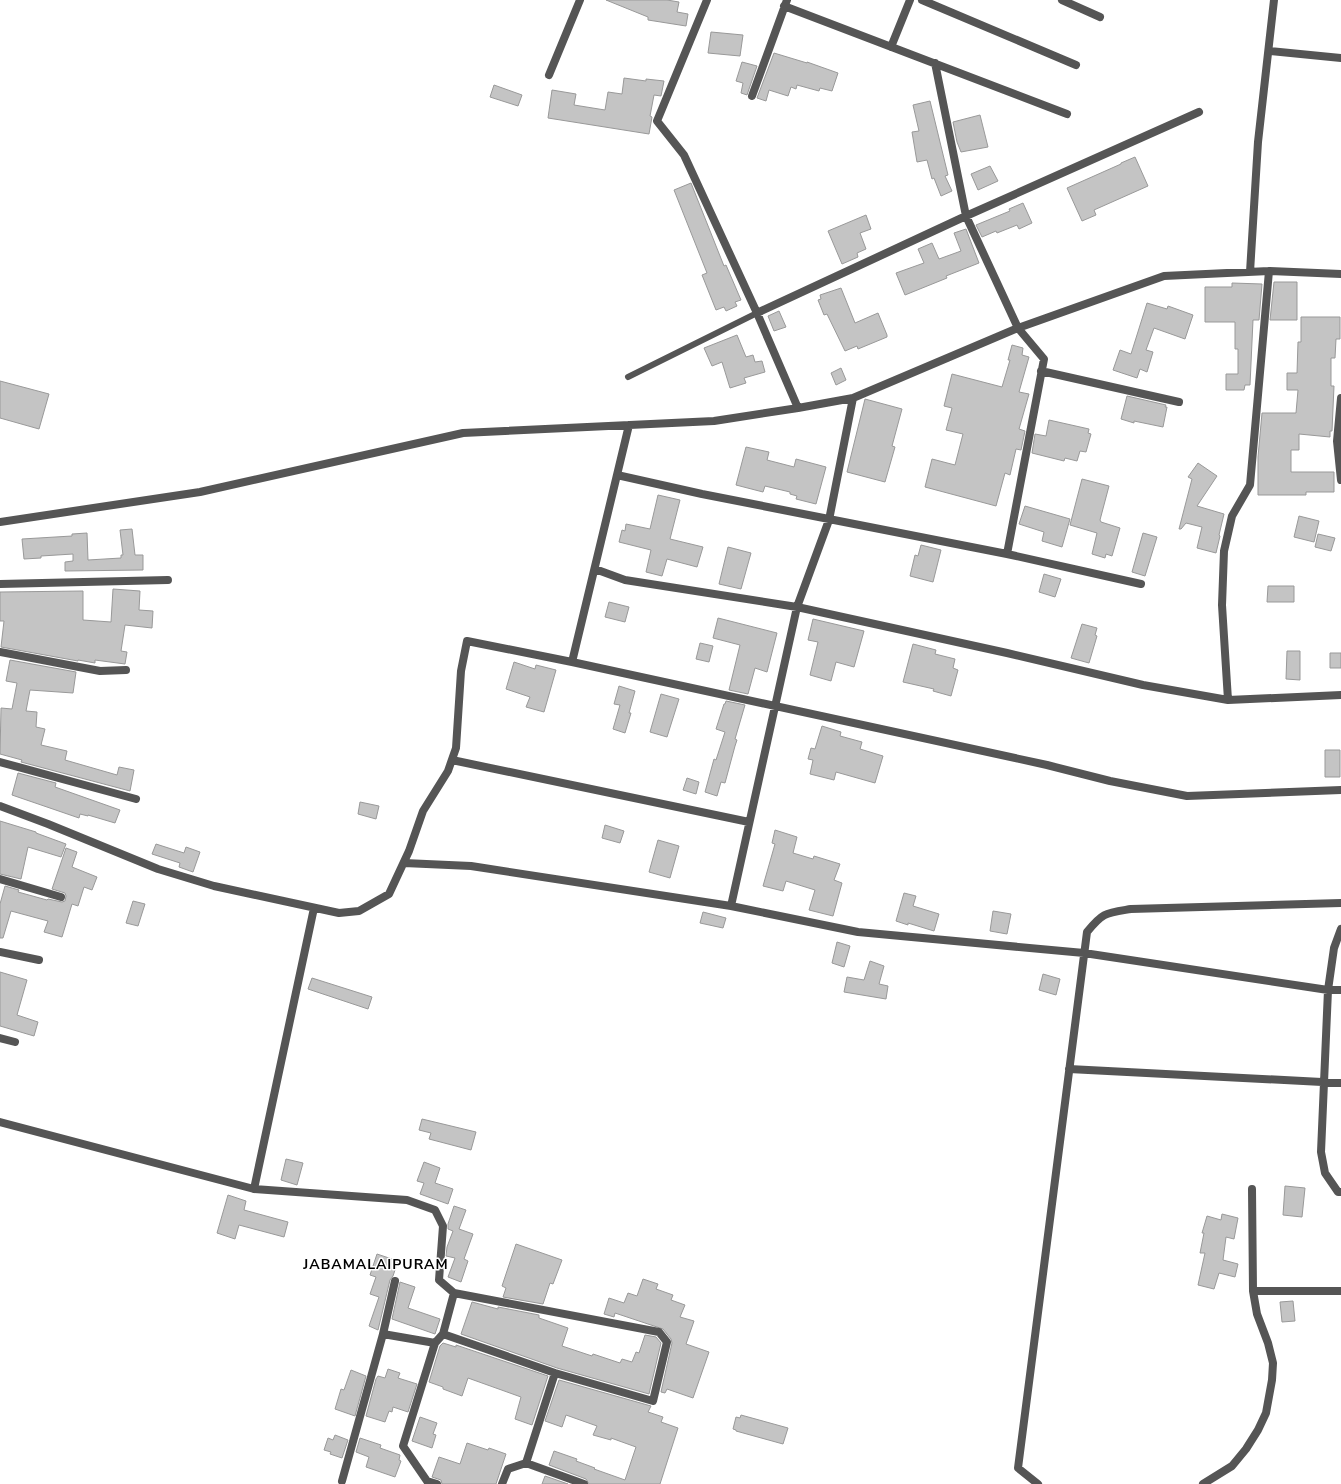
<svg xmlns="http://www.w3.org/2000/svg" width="1341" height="1484" font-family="'Nunito Sans',sans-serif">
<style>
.building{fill:#c4c4c4;stroke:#999}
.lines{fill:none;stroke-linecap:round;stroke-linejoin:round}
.lane{stroke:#555;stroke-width:6}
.street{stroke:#555;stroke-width:8}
.labels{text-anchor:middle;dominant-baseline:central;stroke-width:3;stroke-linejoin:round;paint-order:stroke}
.district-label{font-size:14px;font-weight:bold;letter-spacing:1px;fill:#000;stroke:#fff}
</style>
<rect width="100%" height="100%" fill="#fff"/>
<path class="building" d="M606,0H667L679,2L677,12L688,14L686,26L648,20V17Z
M711,32L743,35L740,56L708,53Z
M774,53L807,63V62L838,73L832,91L820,88L819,91L797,85L796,89L791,87L788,96L769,90L766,101L757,98Z
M742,62L757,66L747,95L741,93L743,83L736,81Z
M624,78L646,81V79L664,81L661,96L654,95L650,116L652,117L649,134L548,118L552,90L576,94L574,105L605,110L608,92L622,94Z
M494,85L522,95L518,106L490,97Z
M930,101L948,175L945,176L952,191L941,196L934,178L932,179L927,160L917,162L912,132L919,131L913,105Z
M980,115L988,147L961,152L957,142L953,122Z
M1135,157L1148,186L1094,210L1096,215L1082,221L1067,188L1121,164V163Z
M990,166L998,181L978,190L971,174Z
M691,183L724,266L726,265L741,300L735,302L737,306L726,311L724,307L716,310L702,275L707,273L674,190Z
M1023,203L1032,223L1019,229L1017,225L997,233L996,231L982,237L976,225L1010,211L1009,209Z
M866,215L871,229L860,233L866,249L857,253L858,257L842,264L828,231Z
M966,229L979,263L946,276L947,278L905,295L896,273L924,263L918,249L932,243L939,259L961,251L954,233Z
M1274,282H1297V320H1270Z
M1232,283L1262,284L1259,320H1253L1250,385H1245L1244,390H1226V374H1238V349H1235V322H1205V287H1232Z
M841,288L855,323L878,313L887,335V337L858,349L857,346L845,351L827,314L824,315L818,300L821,299L820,295Z
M1147,303L1167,309L1168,306L1193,315L1185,339L1154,328L1146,350L1153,352L1147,372L1140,369L1137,378L1113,370L1120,350L1131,354Z
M779,311L786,327L774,331L768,316Z
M1301,317H1340V339H1336L1335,358H1331V386H1334L1332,431H1330V437L1299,434V450H1291V472H1334V492H1306V495H1258V457L1262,413H1296L1298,390H1287V373H1297L1298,342H1301Z
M737,335L746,357L753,355L755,362L762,361L765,372L744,378L746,383L730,388L722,362L712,366L704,348Z
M1012,345L1023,348L1022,355L1029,357L1019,392L1029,394L1019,429L1025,431L1021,450L1016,449L1010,475L1005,473L996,506L925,487L932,459L955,465L963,434L946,430L952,408L944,406L952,374L1002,387L1010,360H1008Z
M841,368L846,380L836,385L831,373Z
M0,381L49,394L39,429L0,418Z
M1127,396L1166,405L1165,407H1167L1163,427L1134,421V423L1121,419Z
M865,399L902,409L892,446L895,447L885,482L847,472Z
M1049,420L1089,429L1088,433L1091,434L1086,452L1080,451L1077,461L1065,458L1064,461L1032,453L1035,434L1046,436Z
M746,447L769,452L767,460L794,467L796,459L826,467L816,504L796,499L797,496L790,494V492L765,486L763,492L736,485Z
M1198,463L1217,476L1197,506L1224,514L1219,535L1220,536L1216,553L1197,548L1202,527L1186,523L1181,529H1179L1192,479L1188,477Z
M1082,479L1109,486L1100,520L1101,522L1120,528L1112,556L1106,554L1105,558L1092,554L1097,533L1070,525Z
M658,495L680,500L670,539L703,547L697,567L667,559L662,576L646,572L651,550L619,542L622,530L625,531L626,524L650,529Z
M1025,506L1070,519L1062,547L1042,541L1044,532L1019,524Z
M1299,516L1319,521L1314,542L1294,537Z
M132,529L135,555H143V570L65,571V562L73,561V554L41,556V558L24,559L22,539L72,536V534L87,533L88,560L121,558V555H123L120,530Z
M1143,533L1157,537L1145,576L1132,572Z
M1318,534L1335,538L1331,551L1315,547Z
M921,545L941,550L933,582L910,576L915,555L918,556Z
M728,547L751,553L741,589L719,584Z
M1044,574L1061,579L1055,597L1039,592Z
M1268,586H1294V602H1267Z
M113,589L140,591L139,610L153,611L152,628L125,625L121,651L127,652L125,664L95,660V663L78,660V661L1,647L4,621H0V592L83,591V620L111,622Z
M609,602L629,607L625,622L605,617Z
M718,618L777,633L767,672L755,668L748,694L729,690L740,645L713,638Z
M813,619L864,631L854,667L836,662L831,681L810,675L818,642L808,640Z
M1082,624L1097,628L1095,635L1097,636L1089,663L1071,658Z
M700,643L713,646L709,662L696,659Z
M913,644L936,650L935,654L955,659L953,668L958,670L951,696L933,691L934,689L903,682Z
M1287,651H1300V680L1286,679Z
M1330,653H1341V668H1330Z
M10,660L76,672L73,693L30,690L26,711L37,712L36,727L45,729L41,745L67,751L65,760L117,775L119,767L134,770L130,791L21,762L22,760L0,754L1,708L12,709L17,683L6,681Z
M514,662L535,669L536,665L556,670L544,712L526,707L530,697L506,689Z
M619,686L635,691L629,713H631L625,733L613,729L620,705L614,704Z
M661,694L679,699L667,737L650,732Z
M726,701L745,705L735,739L737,740L735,746L725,783L721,782L717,796L705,792L714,759L716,760L725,732L716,729L724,704H725Z
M822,726L841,732L840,736L862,742L860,749L883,756L875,783L836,772L834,780L810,774L813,760L808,759L811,748L815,749Z
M1325,750H1340V777H1325Z
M18,773L56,783L55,787L120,810L115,823L88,815V816L80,814L79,818L12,795Z
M687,778L699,782L696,794L683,790Z
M360,802L379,806L376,819L358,814Z
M0,821L36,832V833L66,844L61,857L28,847L21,879L0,874Z
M605,825L624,831L620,843L602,838Z
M775,830L797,837L793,853L813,859L814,856L840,864L834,880L842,883L833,916L809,910L815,890L786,881L783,891L763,886L775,844L772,843Z
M658,840L679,846L670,878L649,872Z
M156,844L184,853L186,847L200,852L193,872L179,867L180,863L152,854Z
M66,848L77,852L72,867L97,877L92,890L84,887L78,906L72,904L62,937L44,932L48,921L11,911L3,938H0V904L5,886L19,890L18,892L47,900L48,899L62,902L65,901L66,896L65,893L52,889Z
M904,893L916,896L913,906L939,914L934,931L908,923V925L896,921Z
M133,901L145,904L138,926L126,923Z
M993,911L1011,914L1007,934L990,931Z
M703,912L726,918L723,928L700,923Z
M837,942L850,946L844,967L832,963Z
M870,961L884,966L879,984L888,986L886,999L844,992L847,977L864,980Z
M0,972L27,980L17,1015L38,1022L34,1036L0,1026Z
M1043,974L1060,979L1056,995L1039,990Z
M312,978L372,997L368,1009L308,989Z
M422,1119L476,1132L471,1150L429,1139L431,1133L419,1130Z
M286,1159L303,1163L297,1185L281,1180Z
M424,1162L440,1168L435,1183L453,1189L448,1204L420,1194L424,1183L417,1181Z
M1285,1186L1305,1188L1302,1217L1283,1215Z
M228,1195L246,1201L244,1210L288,1222L284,1237L239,1225L235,1239L217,1233Z
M454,1206L466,1210L459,1229L473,1234L464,1259L468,1261L461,1282L448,1277L455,1258L446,1256L447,1247L453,1231L448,1229V1224Z
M1222,1214L1238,1218L1234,1239L1226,1237L1223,1260L1238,1264L1235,1277L1219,1273L1214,1289L1198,1285L1205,1253H1200L1204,1233H1202L1207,1216L1221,1220Z
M516,1244L562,1260L553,1284L550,1283L543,1304L503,1297L506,1288L502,1286Z
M377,1254L398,1261L393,1276L390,1280L378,1330L369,1326L379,1297L370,1294L376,1277L370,1275Z
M643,1279L658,1284L656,1289L673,1295L671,1300L685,1305L680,1317L694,1321L686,1344L709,1352L693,1398L667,1389L665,1393L661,1392L672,1343L671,1339L663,1329L615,1313L614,1317L604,1314L609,1298L624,1303L628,1293L637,1296Z
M400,1282L415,1287L408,1308L440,1319L435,1334L392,1319Z
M1293,1301L1295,1321L1282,1322L1280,1302Z
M472,1302L498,1309V1307L539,1315V1318L568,1328L562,1346L592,1356L593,1354L620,1363L622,1359L632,1362L636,1352L639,1353L645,1335L656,1337L661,1343L649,1394L557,1368L461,1334Z
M443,1343L456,1347V1345L548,1376L532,1425L515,1419L521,1397L468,1378L462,1396L443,1389V1387L429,1382L440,1346Z
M388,1369L400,1373L398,1378L417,1384L408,1412L393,1407L392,1412L389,1411L385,1422L366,1416L376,1379L378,1376L385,1378Z
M351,1370L366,1376L355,1416L335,1409L341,1389L344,1390Z
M559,1380L651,1406L648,1412L663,1417L661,1422L678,1428L660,1484H589L586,1479L549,1465L554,1451L577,1459L576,1461L595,1468L594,1469L625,1480L636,1447L611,1438V1440L593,1435L597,1426L566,1415L562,1427L545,1421Z
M741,1415L788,1428L783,1444L736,1431V1430L733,1429L736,1417L740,1418Z
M420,1417L437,1423L433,1434L436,1435L432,1448L412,1441Z
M335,1435L348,1440L342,1458L330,1454L331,1452L324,1450L328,1438L333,1440Z
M360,1438L381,1445L380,1448L400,1455L399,1460L401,1461L395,1477L366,1467L369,1457L356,1452Z
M467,1443L488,1450L489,1448L506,1454L496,1484H442L441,1480L432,1477L439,1457L460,1464Z
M545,1476L568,1484H542Z"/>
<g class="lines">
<path class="lane" d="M628,377L757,313"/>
<path class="street" d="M707,0L657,121L684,155L757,313L798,408
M922,0L1076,65
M1062,0L1100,17
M784,6L1067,114
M891,47L910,0
M1269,51L1341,58
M549,75L580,0
M752,96L787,0
M1250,272L1258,142L1274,0
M757,313L966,216L1199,112
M1041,371L1179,402
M1341,398L1337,441L1341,480
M617,475L702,494L1007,554L1044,359L1018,328L966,216L935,63
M0,522L200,492L463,433L714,421L798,408L853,398L1018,328L1164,276L1269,271L1341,274
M1007,554L1141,584
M595,569L625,580L797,607L1007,653L1143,685L1228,700L1341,695
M0,584L168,580
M0,652L100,671L126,670
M572,662L629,425
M1228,700L1222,605L1224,551L1232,516L1250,485L1269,271
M452,760L749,822
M0,762L136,799
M0,806L48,824L158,869L214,886L339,913L359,911L389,894L409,851L423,811L448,771L456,748L461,671L467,641L572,662L1047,765L1110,781L1187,796L1341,790
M404,863L471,866L731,906L858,932L1084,953L1328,990H1341
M0,879L61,897
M731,906L797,607L829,520L853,398
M1341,929L1334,948L1328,990L1321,1152L1325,1173L1338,1192H1341
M0,952L39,960
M0,1038L15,1042
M1069,1069L1341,1083
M0,1122L254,1189L407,1200L435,1210L443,1226L439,1280L454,1293L443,1334
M254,1189L314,908
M1253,1291H1341
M383,1334L395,1281
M435,1343L403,1446L427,1481L437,1484
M526,1463L555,1373
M342,1481L383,1334L435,1343L443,1334L555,1373L653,1401L667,1342L659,1332L454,1293
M502,1484L508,1469L526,1463L584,1484
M1038,1484L1018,1468L1087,932C1103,912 1106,913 1131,909L1341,903
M1203,1484L1232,1466L1246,1449L1258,1430L1266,1413L1272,1380L1273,1363L1268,1343L1257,1314L1253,1291L1252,1189"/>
</g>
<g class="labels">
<g class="district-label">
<text x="376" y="1264">JABAMALAIPURAM</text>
</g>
</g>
</svg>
